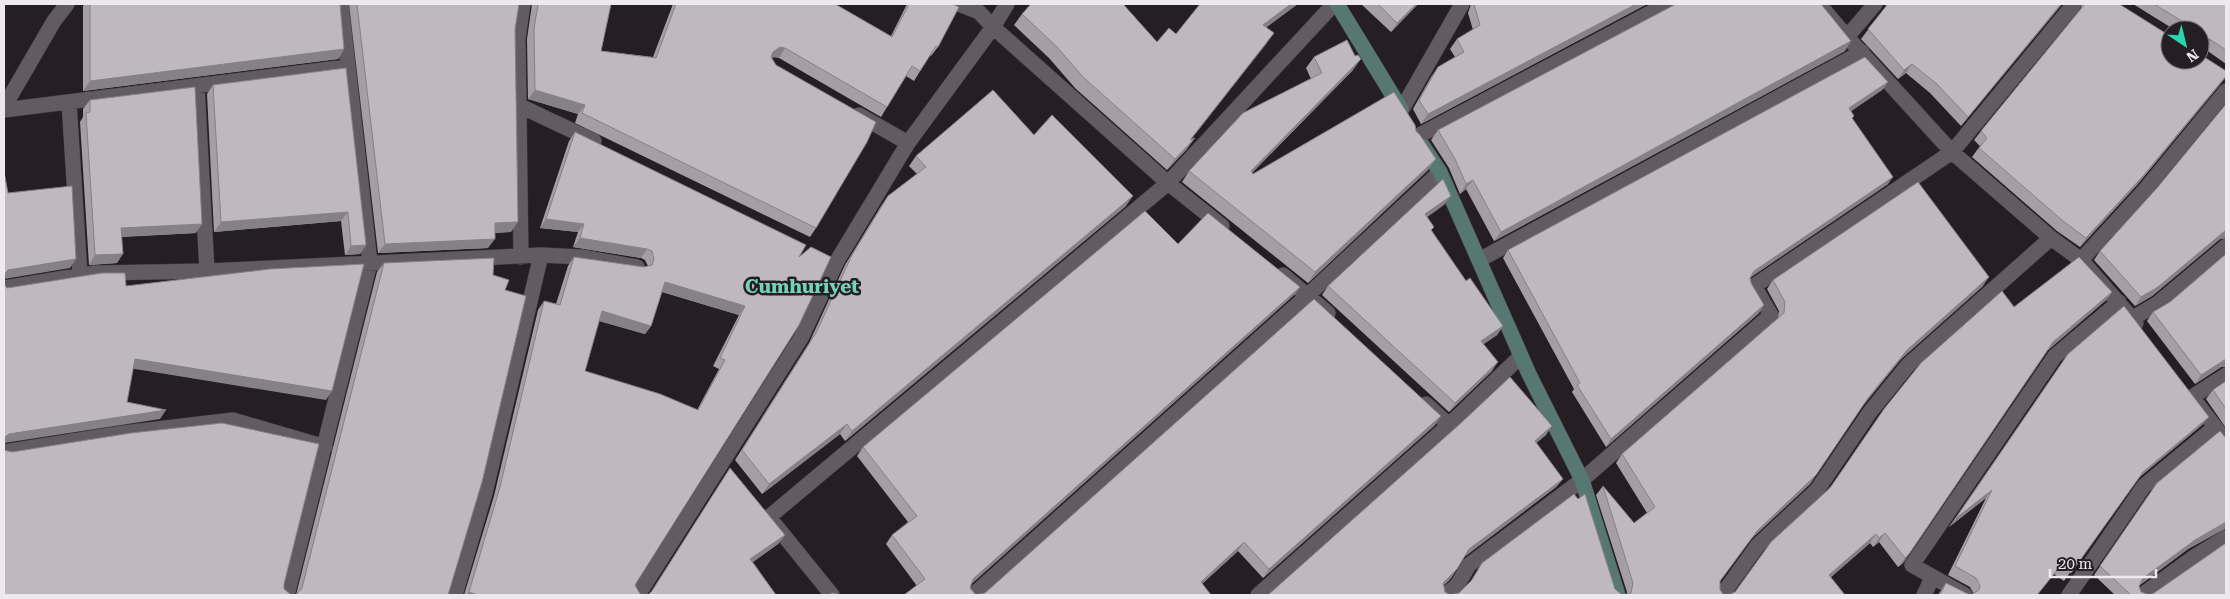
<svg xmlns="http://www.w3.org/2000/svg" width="2230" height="599" font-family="'Roboto Serif',serif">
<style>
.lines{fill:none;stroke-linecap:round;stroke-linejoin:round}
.street-casing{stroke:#3f3a3e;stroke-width:16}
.secondary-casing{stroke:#3f3a3e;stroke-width:16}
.street{stroke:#625b61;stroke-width:15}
.secondary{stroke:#577872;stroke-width:15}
.wall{fill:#a59ea4;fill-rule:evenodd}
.shaded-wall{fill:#868186}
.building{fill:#c0b8bf;stroke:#868186;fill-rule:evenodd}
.labels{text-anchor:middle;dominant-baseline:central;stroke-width:5;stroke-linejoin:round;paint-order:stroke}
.district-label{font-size:19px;font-weight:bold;fill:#74d3b7;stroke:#251f24}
</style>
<rect width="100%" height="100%" fill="#251f24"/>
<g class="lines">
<defs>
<path id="street" d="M959,4L979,12L993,27L1168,183L1222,226
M1819,4L1847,37L1952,152L2051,238L2081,260L2136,323
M1847,37L1875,4
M197,86L207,271
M69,102L80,275
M518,105L594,141
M4,107L54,21L67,4
M1402,109L1462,4
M4,110L346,67
M859,115L908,143
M1416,137L1667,4
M521,257L518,38L523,4
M1479,260L1862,52
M2081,260L2144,191L2226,91
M1283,275L1328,313
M4,288L95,273L207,271L541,255L582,257L637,267
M2133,318L2157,304L2226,246
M2192,397L2226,375
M2195,401L2226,441
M1426,404L1449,425
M4,452L123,433L233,420L325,447
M769,517L1168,183L1334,4
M772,521L832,595
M287,595L370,263L341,4
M455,595L485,493L541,255
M638,595L801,338L837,261L908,143L993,27L1007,4
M973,595L1308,295L1440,172
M1258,595L1449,425L1521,356
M1446,595L1458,584L1469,565L1582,480L1771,315L1754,286L1952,152L2074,4
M1722,595L1758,545L1817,490L1870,412L1908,365L2051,238
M1924,595L1932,578
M1965,595L1912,565L2055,356L2119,302
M2069,595L2144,486L2215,427
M2142,595L2194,557L2226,537"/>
<path id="secondary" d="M1337,4L1401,109
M1423,146L1440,172L1529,374L1582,480L1618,595"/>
</defs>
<use href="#street" class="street-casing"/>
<use href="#secondary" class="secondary-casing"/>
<use href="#street" class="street"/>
<use href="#secondary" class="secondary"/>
</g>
<path class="wall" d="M85,4H340L344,49L338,59L83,91V6Z
M349,4H519L515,29L511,232L495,233L488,248L378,253Z
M532,4H611L601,51L653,57L673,4H835L891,36L907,4H952L938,47L931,56L930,55L914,81L906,76L887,107L881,117L779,58L774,57L772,58L816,228L810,237L575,123L578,114L528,99L527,39Z
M1361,4H1418L1391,32Z
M1471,4H1647L1421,124L1413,109L1431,77L1438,67L1455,57L1450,49L1457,39L1473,30L1468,13Z
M1885,4H2062L1961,126L1930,93L1906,73L1898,79L1861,39L1886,6Z
M2082,4H2119L2226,71V77L2137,185L2080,247L2057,231L1972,157L1980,146L1974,140L1981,131L2081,8Z
M2133,4H2226V64L2205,49L2200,48V30H2175Z
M1022,14L1157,42L1176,34L1266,28V44L1191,139L1187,149L1167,170L1075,88L1049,58L1014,25Z
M1845,51L1494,241L1466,189L1460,194L1449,168L1431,140L1438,130Z
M1314,57L1353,70L1252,173L1253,174L1416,131L1428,170L1308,283L1182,182L1189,171L1311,79L1306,68Z
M346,68L366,245L360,254L345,255L341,221L214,232L207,94L213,85Z
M1888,82L1882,90L1851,111L1852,119L1888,184L1751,277L1750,278L1759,313L1606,447L1572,392L1574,389L1503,258L1508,250Z
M90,100L196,233L122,237L117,263L89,265L80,122L83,117V109Z
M2226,104V238L2220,239L2152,296L2135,306L2094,260L2100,251L2157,188Z
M575,132L799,257L635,585L640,594L648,595L651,592L730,468L785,535L778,544L753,562L776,595H464L494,496L538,310L544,301L556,304L568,266L574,257L644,267L648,266L645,260L641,258L573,247L578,232L540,228L569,141ZM662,292L739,315L713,366L719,369L697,410L585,371L599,321L645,334L651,326Z
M1034,135L1126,206L845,441L840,434L762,494L735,460L809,343L845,265L881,206L888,196L917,174L909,166L916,156Z
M1444,205L1427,217L1432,231L1466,281L1503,326L1497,335L1483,344L1492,371L1449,412L1322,295L1328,286Z
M1178,244L1300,287L1294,295L971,584L970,588L976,595L985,593L1435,425L1263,578L1238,551L1202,584L1211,595H904L917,586L886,544L892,535L908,522L857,456L863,447Z
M2226,254V367H2221L2195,384L2147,321L2153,312L2170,302Z
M384,263L493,275L505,290L448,595H4L284,584V589L291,595H296L377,272Z
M1773,280L1983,286L1901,359L1863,405L1810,484L1750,540L1720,581V590L1723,594L1727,595H1268L1546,435L1536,443L1563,479L1556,487L1464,557L1451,578L1444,585L1445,592L1450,595L1459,593L1470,582L1482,563L1615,589L1622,595L1627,594V592L1596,495L1603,486L1634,523L1647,513L1616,463L1622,454L1778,318L1779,311L1767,289Z
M2112,292L2105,301L2048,350L1903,563L1898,567L1879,542L1873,547L1870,543L1831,577L1735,592L1829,488L2014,307Z
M2068,354L2202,425L2136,480L2064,581L2054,574L2037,595L1974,594L1970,587L1948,575L1986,498L1949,527Z
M2226,381V428L2206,399L2213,390Z
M2226,438V528L2188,549L2140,585L2139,586L2141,592L2149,595H2226H2115L2094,575L2157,483Z
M1946,583L1970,595H1938Z"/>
<path class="shaded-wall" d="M1291,4H1298L1255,36L1263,25Z
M1416,4H1418L1391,32L1397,23Z
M1636,4H1647L1421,124L1428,114Z
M2061,4H2062L1961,126L1968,117Z
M1274,33L1266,44L1182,151L1190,140Z
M2207,38L2211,40L2205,49L2200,48V42Z
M1851,41L1845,51L1494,241L1501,232Z
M780,47L785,48L779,58L774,57L766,61L773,52Z
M344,49L338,59L83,91L90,81Z
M1361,59L1353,70L1243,182L1251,171Z
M1912,64L1906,73L1898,79L1904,70Z
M2226,76L2222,82L2137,185L2080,247L2086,238Z
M1888,82L1882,90L1844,116L1849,108Z
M535,90L585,105L578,114L528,99Z
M1195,138L1187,149L1167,170L1175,159Z
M1436,159L1428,170L1308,283L1315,272Z
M1893,177L1888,184L1748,279L1754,271Z
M1473,180L1466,189L1460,194L1466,184Z
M1133,196L1126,206L845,441L852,431Z
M1451,196L1444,205L1419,223L1425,214Z
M348,212L341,221L214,232L221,222Z
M546,219L584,224L578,232L540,228Z
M518,222L511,232L489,233L495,223Z
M202,224L196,233L115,237L121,228Z
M2226,230V238L2220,239L2152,296L2135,306L2141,297Z
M580,238L647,249L641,258L573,247Z
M495,239L488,248L378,253L385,244Z
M366,245L360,254L345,255L351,246Z
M123,254L117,263L89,265L95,255Z
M76,259L70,268L4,279V274L8,270Z
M1989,277L1983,286L1901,359L1862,407L1868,398L1907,350Z
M665,282L745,306L739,315L659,291Z
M1300,287L1294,295L967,588L973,579Z
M2112,292L2105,301L2047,351L2053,342Z
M1764,305L1759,313L1606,447L1611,439Z
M602,311L651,326L645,334L596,320Z
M1503,326L1497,335L1474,351L1481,341Z
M135,359L332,391L326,400L129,368Z
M2226,359V367H2221L2195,384L2201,375Z
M1498,362L1492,371L1449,412L1455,403Z
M166,410L160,419L4,443V438L9,434Z
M1441,416L1435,425L1263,578L1269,569Z
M2209,417L2202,425L2136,480L2064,581L2143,472Z
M847,424L840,434L762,494L769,484Z
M1552,426L1546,435L1528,450L1535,441Z
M1816,475L1810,484L1750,540L1757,531Z
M1563,479L1556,487L1463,558L1469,549Z
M1992,490L1986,498L1949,527L1956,518Z
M2226,522V528L2188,549L2136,587L2143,578L2195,540Z
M1885,533L1879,542L1873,547L1879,538Z
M1876,534L1870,543L1823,584L1829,575Z
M785,535L778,544L744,568L750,559Z
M1244,542L1238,551L1195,590L1201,582Z
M1909,554L1903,563L1898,567L1905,558Z
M1457,569L1451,578L1437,592L1443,583Z
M469,592L478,595H466Z"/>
<path class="building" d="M90,4H340L344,49L90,81Z
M357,4H519L515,29L518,222L495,223V239L385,244Z
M538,4H611L601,51L656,58L676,4H835L892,37L909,4H952L959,7L938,47L936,46L920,71L912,66L887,107L785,48L780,47L773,52L771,57L776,65L876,122L867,142L816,228L582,113L585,105L535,90L534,29Z
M1031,4H1123L1157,42L1169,28L1176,34L1200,4H1291L1263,25L1274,33L1190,140L1195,138L1175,159L1083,77L1057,47L1022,14Z
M1378,4H1416L1397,23Z
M1474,4H1636L1428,114L1419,100L1438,67L1464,52L1457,39L1480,25Z
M1676,4H1821L1851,41L1501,232L1473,180L1466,184L1455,159L1438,130Z
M1888,4H2061L1968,117L1937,84L1912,64L1904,70L1868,29Z
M2085,4H2119L2170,36V60H2200V53L2201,55L2226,71V76L2143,176L2086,238L2063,221L1979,148L1987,138L1981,131Z
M2154,4H2226V50L2211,40L2207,38L2200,42V30H2185L2186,29L2182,21Z
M1347,40L1355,56L1358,55L1361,59L1251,171L1253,174L1394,92L1415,125L1416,131L1420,135L1436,159L1315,272L1189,171L1243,113L1322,73L1314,57Z
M1865,57L1888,82L1849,108L1854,116L1852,118L1893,177L1754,271L1750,278L1751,283L1764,305L1611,439L1577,385L1580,383L1508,250Z
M346,68L366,245L351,246L348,212L221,222L213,85Z
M195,87L202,224L121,228L123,254L95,255L86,113L90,112V100Z
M993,90L1034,135L1052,115L1133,196L852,431L847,424L769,484L742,450L816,333L852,255L888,196L926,167L916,156Z
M2226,104V230L2158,287L2141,297L2100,251L2157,188Z
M575,132L806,245L799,257L811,247L831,257L799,325L635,585L640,594L648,595L652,591L730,468L785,535L750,559L776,595H478L469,592L500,487L544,301L560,305L574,257L644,267L652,265L654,259L652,251L647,249L580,238L584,224L546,219ZM665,282L745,306L720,358L725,360L698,410L660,394L585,371L602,311L651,326Z
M4,172L8,193L72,186L76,259L8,270L4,274Z
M1443,179L1451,196L1425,214L1434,227L1431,230L1466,281L1470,278L1503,326L1481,341L1498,362L1455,403L1328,286Z
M1918,182L1989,277L1907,350L1868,398L1816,475L1757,531L1720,581V590L1723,594L1727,595H1268L1461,423L1510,377L1552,426L1535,441L1563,479L1469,549L1457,569L1443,583L1445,592L1450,595L1459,593L1472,580L1482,563L1574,494L1578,499L1585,494L1615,589L1622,595L1631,593L1633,583L1603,486L1634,523L1655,507L1622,454L1784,313L1785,302L1773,280Z
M1145,211L1178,244L1208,213L1300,287L973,579L970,588L976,595L985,593L1314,299L1441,416L1269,569L1244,542L1201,582L1211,595H904L925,579L892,535L917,516L863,447Z
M2226,254V359L2201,375L2153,312L2170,302Z
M2079,257L2112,292L2053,342L1909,554L1905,558L1885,533L1879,538L1876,534L1829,575L1845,595H1728L1735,592L1771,542L1830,488L1884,409L1921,363L2002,291L2014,307Z
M494,258L493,275L509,280L505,290L526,296L482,482L448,595H4V450L12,452L131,433L222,423L319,444L284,584V589L291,595H296L302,588L384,263Z
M364,264L332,391L135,359L127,402L166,410L9,434L4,438V284L7,288L102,273H125L126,286L270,269Z
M2124,306L2209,417L2143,472L2071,573L2061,565L2037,595H1971L1979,590L1980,586L1976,578L1955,566L1992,490L1956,518L2068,354Z
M2226,381V409L2213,390Z
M2220,431L2226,438V522L2195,540L2143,578L2139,586L2141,592L2149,595L2154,593L2226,543V595H2131L2100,566L2157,483Z
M1946,583L1970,595H1940Z
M832,593L841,595H829Z"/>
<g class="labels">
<g class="district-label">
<text x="802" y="286">Cumhuriyet</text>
</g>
</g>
<rect width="2230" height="599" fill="none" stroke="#ede9ec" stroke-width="10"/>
<g transform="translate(2185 45) rotate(145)"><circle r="24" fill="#251f24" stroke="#757074"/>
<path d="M0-4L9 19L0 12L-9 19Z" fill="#28d5ad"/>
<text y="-8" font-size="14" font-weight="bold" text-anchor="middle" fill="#ede9ec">N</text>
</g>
<path d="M2050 569v8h106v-8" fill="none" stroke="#ede9ec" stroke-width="2.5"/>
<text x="2058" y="569" font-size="15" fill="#ede9ec" stroke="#251f24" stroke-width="4" paint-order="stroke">20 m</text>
</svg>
